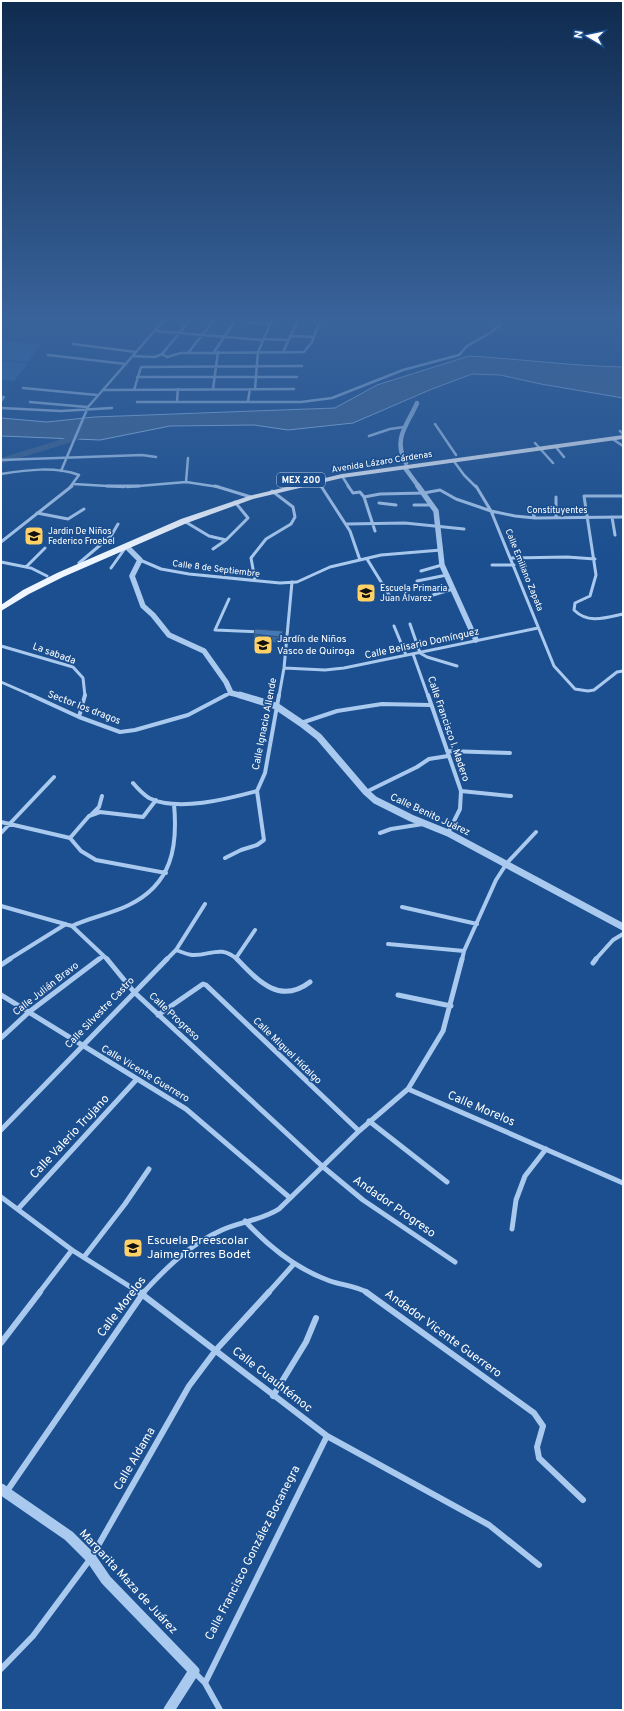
<svg xmlns="http://www.w3.org/2000/svg" width="624" height="1711" font-family="Overpass,sans-serif">
<style>
.green{fill:#2e69ad}
.water{fill:#3c6290;stroke:#9cc4f0}
.lines{fill:none;stroke-linecap:round;stroke-linejoin:round}
.river{fill:#3c6290;fill-rule:evenodd}
.minor-far4{stroke:#a9c9ee;stroke-width:2.5}
.minor-far3{stroke:#a9c9ee;stroke-width:3}
.minor-far2{stroke:#a9c9ee;stroke-width:4}
.minor-far1{stroke:#a9c9ee;stroke-width:5}
.minor{stroke:#a9c9ee;stroke-width:6}
.tertiary-far3{stroke:#a9c9ee;stroke-width:4.5}
.tertiary-far2{stroke:#a9c9ee;stroke-width:5.5}
.tertiary-far1{stroke:#a9c9ee;stroke-width:7}
.tertiary{stroke:#a9c9ee;stroke-width:11}
.primary{fill:#f0f6ff;fill-rule:evenodd}
.wall{fill:#3a679d}
.shaded-wall{fill:#305480}
.building{fill:#4478b7;stroke:#305480}
.labels{text-anchor:middle;dominant-baseline:central;stroke-width:3.5;stroke-linejoin:round;paint-order:stroke}
.far-street-label{font-size:9px;fill:#fff;stroke:#1b4f8f}
.shield{fill:#1b4f8f;stroke:#bbcadd;stroke-width:1}
.shield-label{font-size:9px;font-weight:bold;fill:#fff}
.far-poi-label{font-size:9px;fill:#fff;stroke:#1b4f8f;text-anchor:start}
.poi-label{font-size:10px;fill:#fff;stroke:#1b4f8f;text-anchor:start}
.street-label{font-size:10px;fill:#fff;stroke:#1b4f8f}
.near-street-label{font-size:12px;fill:#fff;stroke:#1b4f8f}
.near-poi-label{font-size:12px;fill:#fff;stroke:#1b4f8f;text-anchor:start}
</style>
<rect width="100%" height="100%" fill="#1b4f8f"/>
<path class="green" d="M1,341L41,344L28,362L1,360Z
M1,361L28,363L14,381L1,380Z"/>
<path class="water" d="M469,356C521,359 572,366 623,367V398L541,384L500,375L472,374L432,389L353,423L288,430L254,425L170,426L100,440L1,436V418L47,422L94,417L335,408L377,385Z"/>
<g class="lines">
<path class="river" d="M75,435L78,436L80,438L78,440L1,464V458Z"/>
<path class="minor-far4" d="M249,320V323L270,324
M155,331L263,340
M290,336L314,337
M263,339L288,340
M73,344L136,352
M214,352L233,324
M283,352L298,320
M188,353L214,320
M162,354L167,357L181,353L304,352L312,342L320,320
M48,355L126,364
M133,356L155,357L162,354L190,320
M137,377H297
M23,388L97,395
M213,389L218,352
M255,389L258,352L272,320
M103,390L294,389
M134,390L141,367L302,366
M1,397H4L1,401
M177,401L178,389
M248,401L250,389
M30,402L87,407
M137,402H301L332,398L403,370L459,355L467,346L490,333L500,325
M1,408L61,411L112,408
M435,424L456,455
M620,431L623,434
M369,436L390,429L404,427
M611,438L623,446
M535,443L553,463
M555,446L564,457
M1,460L142,455L156,457
M453,460L464,475L476,487
M61,471L88,407L164,320
M1,474C27,470 54,466 79,475L70,487
M342,476L349,487
M318,481L322,487
M186,482L188,458
M74,484L124,487
M127,487L186,482L219,487"/>
<path class="minor-far3" d="M107,486H139
M215,486L251,497
M321,486L350,531L360,560
M348,486L353,493L360,492L364,497L375,531
M476,486L491,511L554,666L575,689L588,691L594,690L617,672L623,671
M623,496H584L596,575L590,596L575,603L574,610C588,624 605,618 623,614
M364,497L380,494L424,493L440,490L456,499L491,511L515,516L535,518L623,517
M556,497V517
M379,503L396,505
M414,505H432
M531,509L535,518
M37,513L68,519L84,509
M612,517L615,535
M184,521L209,536L226,540
M346,524L405,523L464,529
M1,542L72,486
M213,549L226,540L248,518L235,502
M512,558L567,557L595,559
M367,559L391,598
M140,560L161,569L189,574L280,583L297,582L330,567L381,555L441,550
M1,562L31,568L47,576
M79,563L111,536L118,524
M492,565H514
M26,567L45,548
M111,568L126,547
M421,571L442,565
M255,580L251,558L266,539L291,524L295,517L293,507L272,491
M417,581L447,575
M433,595L453,589
M229,599L215,630L259,632
M410,624L420,653L427,657L457,666
M394,626L406,655
M1,646L73,667L83,678L85,696
M413,654L428,696
M284,668L325,670L344,668L538,628
M1,682L33,696
M224,696L231,693
M279,696L284,668L292,582"/>
<path class="minor-far2" d="M31,695L79,717L120,732L135,730L188,715L226,695
M428,695L461,791L460,809L448,833
M79,717L85,695
M301,723L337,711L382,704L430,705
M447,751L510,753
M133,783C138,789 143,794 149,798C177,812 228,799 257,791
M461,791L511,796
M366,792L417,767L429,759L448,756
M92,814L99,807L102,796
M1,822L70,838L81,851L96,860L166,873
M1,833L54,777
M380,833L391,829L423,824
M70,838L89,816L100,812L143,817L156,800
M225,858L241,850L257,845L264,840L257,791L265,773L279,695
M1,906L72,926L108,960
M402,907L477,924
M72,926C91,917 111,914 129,905C172,884 178,847 174,804
M388,944L464,951
M176,950C181,952 186,954 192,955C211,956 220,944 238,960
M236,958L255,930
M8,960L66,924
M98,960L104,956
M166,960L176,950L205,904
M462,960L464,951L496,880L507,863L536,832
M595,960L613,940L623,934"/>
<path class="minor-far1" d="M107,959L134,992L322,1166L363,1200L455,1262
M237,959C258,981 280,1005 310,982
M593,963L596,959
M1,965L10,959
M1,995L186,1109L289,1197
M398,995L451,1006
M158,1015L203,984L206,985L359,1131
M1,1038L29,1012L99,959
M408,1089L623,1183
M369,1121L447,1182
M1,1130L167,959
M1,1197L72,1250L140,1293
M18,1209L137,1079
M245,1221C269,1247 296,1269 330,1281C341,1285 358,1286 368,1293
M512,1229L516,1200L525,1176L546,1149
M84,1257L125,1204L149,1169
M39,1293L72,1250
M143,1293C166,1268 190,1244 222,1230C240,1222 262,1220 279,1209L359,1131L408,1089L443,1031L462,959
M268,1293L293,1265"/>
<path class="minor" d="M139,1292L327,1436L489,1525L539,1565
M366,1292L534,1413L543,1426L537,1447L539,1458L583,1500
M1,1343L40,1292
M273,1396L306,1342L316,1318
M7,1491L144,1292
M1,1669L33,1636L91,1558L189,1386L216,1350L269,1292
M194,1672L205,1683L220,1710
M205,1683L327,1436"/>
<path class="tertiary-far3" d="M406,463C392,439 408,424 417,403
M405,468L419,487"/>
<path class="tertiary-far2" d="M418,486L436,511L442,565L476,640
M127,547L140,560L132,576L143,606L153,615L169,635L204,651L226,682L231,693L243,696"/>
<path class="tertiary-far1" d="M240,695L276,706L301,723L319,737L366,792L375,800L411,818L448,833L623,927"/>
<path class="tertiary" d="M1,1489L69,1536L91,1558L106,1580L194,1671L169,1710"/>
<path class="primary" d="M623,435V439L342,478L253,499L187,523L63,577L29,594L1,611V605L23,590L57,573L181,519L249,496L342,474Z"/>
</g>
<path class="wall" d="M254,634L283,637L281,643L254,640Z"/>
<path class="shaded-wall" d="M283,631V637L281,643V637Z"/>
<path class="building" d="M255,629L283,631L281,637L254,634Z"/>
<linearGradient id="sky" x2="0" y2="1"><stop stop-color="#0f2b4f"/><stop offset="0.57" stop-color="#39639b"/><stop offset="1" stop-color="#39639b" stop-opacity="0"/></linearGradient>
<rect width="624" height="559" fill="url(#sky)"/>
<defs>
<symbol id="school-square" viewBox="-11 -11 22 22"><rect x="-9" y="-9" width="18" height="18" rx="4" fill="#ffd166" stroke="#1b4f8f"/><path d="M0-5L7-2L0 1L-7-2ZM-4 1L0 2.5L4 1V4Q0 6-4 4Z" fill="#111"/></symbol>
</defs>
<g fill-rule="evenodd">
<use href="#school-square" x="23" y="525" width="22" height="22"/>
<use href="#school-square" x="355" y="582" width="22" height="22"/>
<use href="#school-square" x="252" y="634" width="22" height="22"/>
<use href="#school-square" x="122" y="1237" width="22" height="22"/>
</g>
<g class="labels">
<g class="far-street-label">
<text transform="translate(382 462) rotate(-9)">Avenida Lázaro Cárdenas</text>
<text x="557" y="510">Constituyentes</text>
<text transform="translate(216 569) rotate(7)">Calle 8 de Septiembre</text>
<text transform="translate(524 570) rotate(68)">Calle Emiliano Zapata</text>
</g>
<rect class="shield" x="277" y="473" width="48" height="14" rx="3"/>
<g class="shield-label">
<text x="301" y="480">MEX 200</text>
</g>
<g class="far-poi-label">
<text x="48" y="531">Jardin De Niños<tspan x="48" dy="10">Federico Froebel</tspan></text>
<text x="380" y="588">Escuela Primaria<tspan x="380" dy="10">Juan Álvarez</tspan></text>
</g>
<g class="poi-label">
<text x="277" y="639">Jardín de Niños<tspan x="277" dy="12">Vasco de Quiroga</tspan></text>
</g>
<g class="street-label">
<text transform="translate(422 644) rotate(-12)">Calle Belisario Domínguez</text>
<text transform="translate(54 654) rotate(20)">La sabada</text>
<text transform="translate(84 708) rotate(21)">Sector los dragos</text>
<text transform="translate(265 724) rotate(-79)">Calle Ignacio Allende</text>
<text transform="translate(448 729) rotate(71)">Calle Francisco I. Madero</text>
<text transform="translate(430 815) rotate(25)">Calle Benito Juárez</text>
<text transform="translate(46 989) rotate(-38)">Calle Julián Bravo</text>
<text transform="translate(100 1013) rotate(-46)">Calle Silvestre Castro</text>
<text transform="translate(174 1017) rotate(43)">Calle Progreso</text>
<text transform="translate(287 1051) rotate(44)">Calle Miguel Hidalgo</text>
<text transform="translate(145 1074) rotate(31)">Calle Vicente Guerrero</text>
</g>
<g class="near-street-label">
<text transform="translate(481 1109) rotate(23)">Calle Morelos</text>
<text transform="translate(70 1137) rotate(-47)">Calle Valerio Trujano</text>
<text transform="translate(394 1207) rotate(35)">Andador Progreso</text>
<text transform="translate(122 1307) rotate(-53)">Calle Morelos</text>
<text transform="translate(443 1334) rotate(36)">Andador Vicente Guerrero</text>
<text transform="translate(272 1380) rotate(38)">Calle Cuauhtémoc</text>
<text transform="translate(135 1459) rotate(-60)">Calle Aldama</text>
<text transform="translate(253 1553) rotate(-63)">Calle Francisco González Bocanegra</text>
<text transform="translate(128 1582) rotate(47)">Margarita Maza de Juárez</text>
</g>
<g class="near-poi-label">
<text x="147" y="1241">Escuela Preescolar<tspan x="147" dy="14">Jaime Torres Bodet</tspan></text>
</g>
</g>
<rect width="624" height="1711" fill="none" stroke="#ffffff" stroke-width="4"/>
<g transform="translate(588 36) rotate(279)" stroke="#1b4f8f" stroke-width="3" paint-order="stroke">
<path d="M0-3L7 15L0 10L-7 15Z" fill="#ffffff"/>
<text y="-6" font-size="11" font-weight="bold" text-anchor="middle" fill="#ffffff">N</text>
</g>
</svg>
